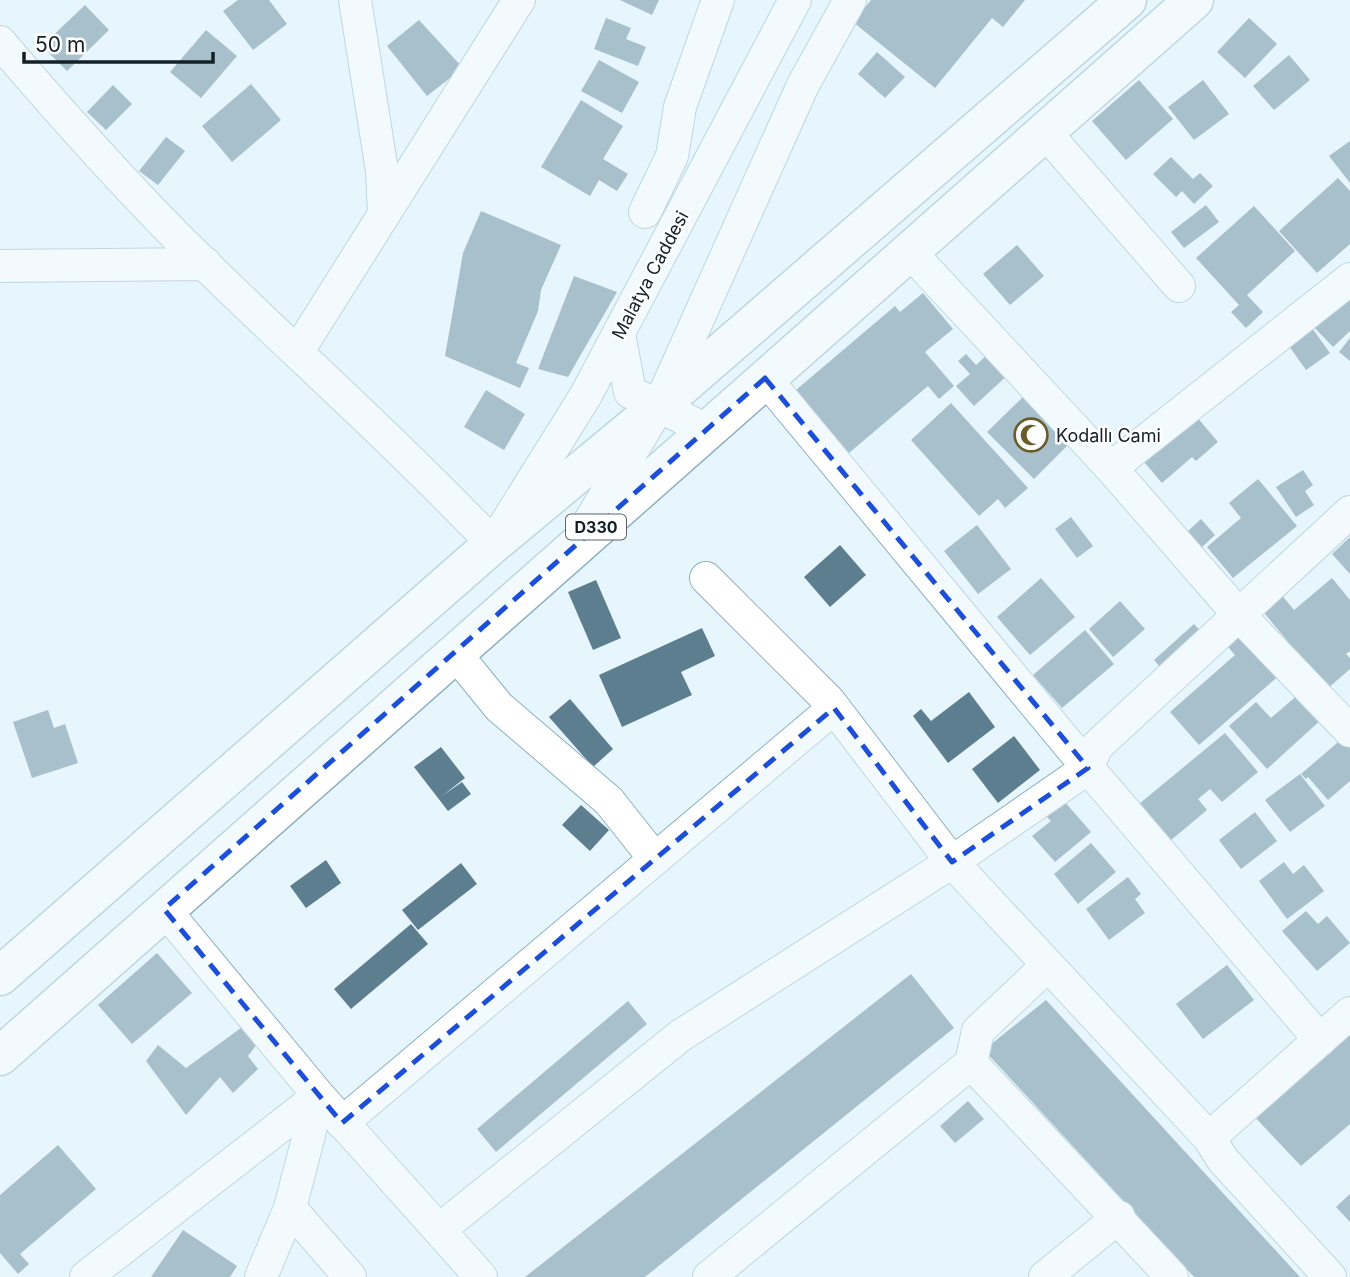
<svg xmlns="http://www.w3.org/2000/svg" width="1350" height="1277" font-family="Inter,sans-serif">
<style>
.building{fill:#5c7e8e}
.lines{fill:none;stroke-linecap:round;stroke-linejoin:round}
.minor-casing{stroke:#8cb0c1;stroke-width:34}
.major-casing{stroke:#8cb0c1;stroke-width:41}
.minor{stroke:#fff;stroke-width:32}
.major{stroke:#fff;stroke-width:38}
.marked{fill:none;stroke:#1d4ed8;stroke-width:5;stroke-dasharray:14 9;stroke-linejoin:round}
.labels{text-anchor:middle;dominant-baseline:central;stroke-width:5;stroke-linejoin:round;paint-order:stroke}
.shield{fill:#fff;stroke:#5a6468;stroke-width:2}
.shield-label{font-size:16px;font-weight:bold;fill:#132127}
.street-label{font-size:18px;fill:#132127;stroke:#fff}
.poi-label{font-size:18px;fill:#132127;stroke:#fff;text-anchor:start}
</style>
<rect width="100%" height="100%" fill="#e7f6fd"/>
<path class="building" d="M238,0H269L287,24L253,50L223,11Z
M620,0H659L652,15Z
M871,0H1025L1003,27L992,18L935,88L853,22Z
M85,5L109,30L67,71L42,46Z
M606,18L631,28L626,39L646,47L638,66L594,49Z
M1249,18L1277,44L1245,78L1217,52Z
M419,20L463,68L427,96L387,46Z
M206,30L237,56L201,98L170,72Z
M877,52L905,77L885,98L858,74Z
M1289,55L1310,80L1274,110L1253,86Z
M599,60L639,82L622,113L581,91Z
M1139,80L1173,119L1126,160L1092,121Z
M1203,80L1229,114L1194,140L1168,107Z
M251,84L281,120L232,162L202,126Z
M113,85L132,104L106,130L87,112Z
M581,100L623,126L603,159L628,174L617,191L599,180L590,196L541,167Z
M166,137L185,151L158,185L139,171Z
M1350,141V183L1329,156Z
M1171,157L1193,179L1200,173L1213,186L1194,204L1182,191L1176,197L1153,174Z
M1338,178L1350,191V244L1317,273L1279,231Z
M1206,205L1219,222L1184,248L1171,232Z
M1254,206L1295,251L1247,295L1263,312L1246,328L1231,312L1239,305L1196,258Z
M481,211L561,245L541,290L538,311L516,363L529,368L520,388L445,356L463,253Z
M1017,245L1044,276L1010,305L983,274Z
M574,276L617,292L568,377L538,369Z
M1350,292V331L1333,347L1308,321Z
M923,293L953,329L925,352L954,386L939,399L928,386L849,453L796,390L895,306L900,312Z
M1307,321L1330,353L1306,370L1284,339Z
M1350,338V361L1339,352Z
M990,352L1009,374L974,406L956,386L970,374L958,361L966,354L976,365Z
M486,390L525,414L504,450L464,427Z
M1028,392L1074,439L1034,479L987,432Z
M951,403L1028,488L1005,508L998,499L979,516L911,440Z
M1191,410L1218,442L1196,461L1192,457L1162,483L1139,456Z
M1303,470L1313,485L1305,491L1314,505L1296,517L1276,487Z
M1258,479L1297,526L1233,578L1207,547L1241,518L1229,503Z
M1071,517L1093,546L1077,558L1055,529Z
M1201,519L1215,535L1200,549L1186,533Z
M977,525L1011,569L978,594L944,551Z
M1350,537V574L1332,554Z
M840,545L866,575L830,607L804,577Z
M1041,578L1075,617L1030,655L997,617Z
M1332,578L1350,600V651L1346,654L1350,658V669L1327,689L1256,603L1275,587L1294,610Z
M596,580L621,638L593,650L568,592Z
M1120,601L1145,629L1113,657L1089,629Z
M1194,624L1206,637L1165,673L1154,660Z
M1238,624L1282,673L1199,745L1170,712L1235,655L1221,639Z
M702,628L715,656L681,672L692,695L622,727L599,675Z
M1085,630L1114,664L1062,708L1033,675Z
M969,692L995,727L948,763L913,716L921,709L931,721Z
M1300,693L1323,718L1267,769L1229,726L1256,702L1271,718Z
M570,699L613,749L593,767L549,717Z
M48,710L54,728L65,724L78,763L32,778L13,722Z
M1225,733L1258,772L1222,802L1210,789L1198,799L1207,810L1170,841L1139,804Z
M1014,736L1040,770L998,803L972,769Z
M1344,737L1350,743V781L1328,800L1308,777L1306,779L1301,774Z
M441,747L465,778L442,796L462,782L471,794L448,811L414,767Z
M1300,774L1325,806L1290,832L1265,800Z
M1064,801L1091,832L1055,862L1032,836L1051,821L1046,816Z
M581,805L609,830L590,851L562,825Z
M1255,812L1277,841L1241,869L1219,840Z
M1091,843L1116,872L1078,904L1054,874Z
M326,860L341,883L306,908L290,886Z
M1284,862L1293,874L1304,865L1324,891L1287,919L1259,881Z
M461,863L477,884L418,930L402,910Z
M1128,877L1141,894L1135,899L1145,913L1109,940L1086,909Z
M1306,911L1318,924L1327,916L1350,943L1317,971L1282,931Z
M411,924L428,944L351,1009L334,989Z
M157,953L192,993L132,1044L98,1005Z
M1227,965L1254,1000L1203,1039L1176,1004Z
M911,974L954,1028L645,1277H525Z
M1046,1000L1300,1277H1194L984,1050Z
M628,1001L647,1024L496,1152L477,1129Z
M245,1025L258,1043L248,1056L258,1069L233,1093L220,1077L186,1115L146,1061L158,1045L186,1068Z
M1350,1028V1124L1301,1166L1250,1112Z
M968,1101L984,1119L955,1143L940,1126Z
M58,1145L96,1189L20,1254L29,1264L18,1274L0,1253V1195Z
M1350,1194V1222L1336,1207Z
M183,1230L237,1266L230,1277H151Z"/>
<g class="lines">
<defs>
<path id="minor" d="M355,0L382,171L384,214
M0,42C57,109 116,175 178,238C282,341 392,438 493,544L586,395L795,0
M1045,132L1179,286
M645,212L672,156L680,107L718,0
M909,251L1111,468L1350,279
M0,266L206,264
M619,334L630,392L707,430
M298,351L519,0
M765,378L1088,768L1320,1040
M1111,468L1239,615L1350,731
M585,529L659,406L803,85L850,0
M706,578L829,701L952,862L1209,1138L1350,1013
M455,653L499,707L609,801L654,858
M164,909L319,1096L290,1208L261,1277
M971,1063L978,1031L1048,965
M342,1123L834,708
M1209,1138L1223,1160L1330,1277
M290,1208L350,1277
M439,1230L680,1036L952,862L1088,768L1096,747L1350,512
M86,1277L319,1096L481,1277
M709,1277L971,1063L1172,1277
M1045,1277L1119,1217"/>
<path id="major" d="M0,976L493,544L659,406L1127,0
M0,1056L1194,0"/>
</defs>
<use href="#minor" class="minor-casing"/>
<use href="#major" class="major-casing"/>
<use href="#minor" class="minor"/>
<use href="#major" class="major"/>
</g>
<path d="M0 0H1350V1277H0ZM765,378L1088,768L952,862L834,708L342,1123L164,909Z" fill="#e7f6fd" fill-opacity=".55" fill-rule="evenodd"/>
<path class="marked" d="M765,378L1088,768L952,862L834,708L342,1123L164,909Z"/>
<defs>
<symbol id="mosque-ring" viewBox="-11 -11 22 22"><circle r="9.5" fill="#fff" stroke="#695c29" stroke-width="1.5"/><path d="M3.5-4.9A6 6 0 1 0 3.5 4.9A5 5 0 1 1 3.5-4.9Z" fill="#695c29"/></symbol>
</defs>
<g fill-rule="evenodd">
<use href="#mosque-ring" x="1012" y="416" width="38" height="38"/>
</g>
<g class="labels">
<rect class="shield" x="566" y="514.5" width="60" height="25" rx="5"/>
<g class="shield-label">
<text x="596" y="527">D330</text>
</g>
<g class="street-label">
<text transform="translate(650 275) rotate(-62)">Malatya Caddesi</text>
</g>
<g class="poi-label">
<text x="1056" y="435">Kodallı Cami</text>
</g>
</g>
<path d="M24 52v10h189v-10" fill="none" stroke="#132127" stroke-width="3.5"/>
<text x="35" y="52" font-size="21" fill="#132127" stroke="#ffffff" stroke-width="5" paint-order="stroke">50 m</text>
</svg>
